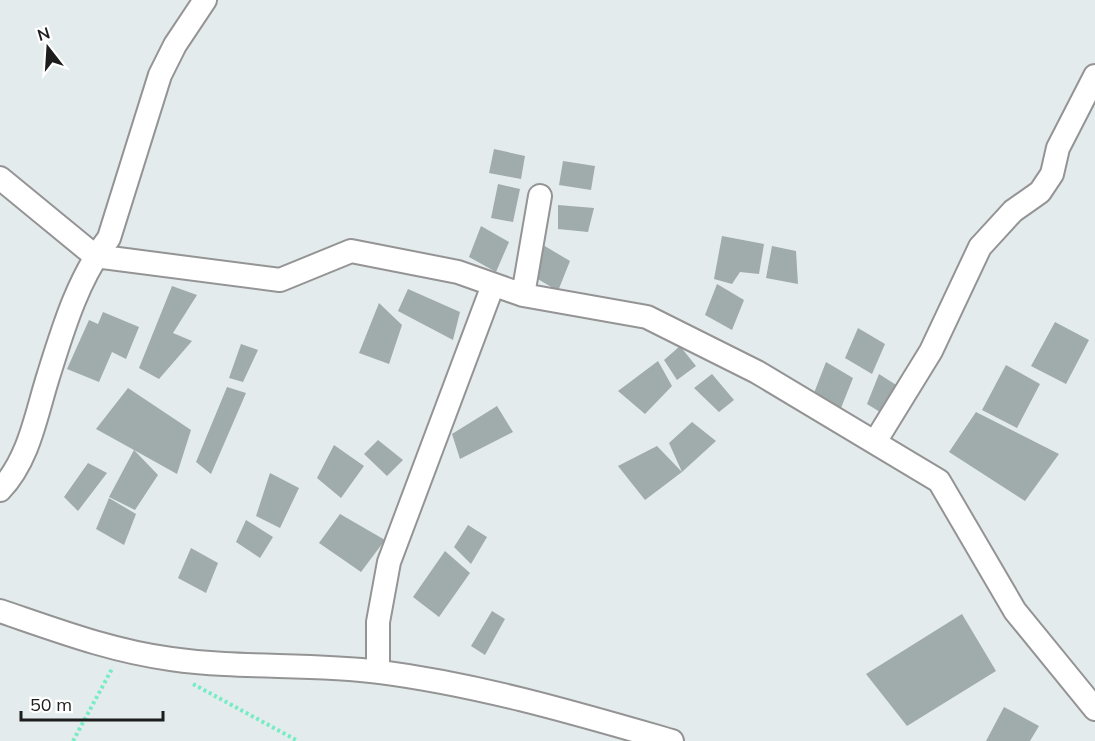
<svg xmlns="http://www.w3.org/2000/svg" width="1095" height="741" font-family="Mulish,sans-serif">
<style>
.building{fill:#a0abab}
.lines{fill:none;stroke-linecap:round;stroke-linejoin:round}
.minor-casing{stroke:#949494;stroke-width:26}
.path{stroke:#76ecc2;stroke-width:4;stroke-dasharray:3 3;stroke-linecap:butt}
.minor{stroke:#fff;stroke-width:22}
</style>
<rect width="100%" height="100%" fill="#e4ebed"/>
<path class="building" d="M494,149L525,156L521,179L489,173Z
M563,161L595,166L591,190L559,185Z
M498,184L520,189L513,222L491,218Z
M558,205L594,208L588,232L558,229Z
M481,226L509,242L496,272L469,257Z
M722,236L764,244L759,274L740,272L732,284L714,279Z
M543,245L570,261L558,291L531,275Z
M772,246L796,251L798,284L766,278Z
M717,284L744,300L732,330L705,315Z
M172,286L197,295L173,333L192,341L159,379L139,368Z
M408,289L460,312L453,340L398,311Z
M379,303L402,325L389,364L359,353Z
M103,312L139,327L126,359L112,352L99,382L67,369L89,320L98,324Z
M1055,322L1089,340L1066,384L1031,366Z
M858,328L885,344L872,374L845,358Z
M241,344L258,350L243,382L229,378Z
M680,346L696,366L677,380L664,360Z
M658,361L672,386L645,414L618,391Z
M826,362L853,378L841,408L814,393Z
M1006,365L1040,384L1017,428L982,410Z
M712,374L734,400L719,412L694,388Z
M879,374L901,388L880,412L867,404Z
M227,387L246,393L211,474L196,462Z
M128,388L191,430L177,474L134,450L158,475L135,510L109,497L134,450L96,429Z
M497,406L513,432L460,459L452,434Z
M976,412L1059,454L1025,501L949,452Z
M692,422L716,441L682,472L669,443Z
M378,440L403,460L387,476L364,454Z
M334,445L364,466L341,498L317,478Z
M657,446L682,472L645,500L618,466Z
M88,463L107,473L78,511L64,497Z
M270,473L299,488L280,528L256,516Z
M109,498L136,514L124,545L96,529Z
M340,514L385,540L361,572L319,543Z
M246,520L273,537L260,558L236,542Z
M468,525L487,537L471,564L454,547Z
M191,548L218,563L206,593L178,578Z
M445,551L470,573L439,617L413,597Z
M492,611L505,619L485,655L471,646Z
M962,614L996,671L907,726L866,674Z
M1004,707L1039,726L1030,741H986Z"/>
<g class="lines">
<defs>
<path id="minor" d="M0,178L95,256L280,280L351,251L458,272L523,295L647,317L757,372L939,481L1015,611L1095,709
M523,295L540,196
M875,442L931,351L980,247L1013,211L1040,192L1052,174L1058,148L1095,76
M0,490C29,460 36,415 48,377C63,329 78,278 109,238L160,75L175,45L205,0
M0,611C56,630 111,651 171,659C240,669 310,663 380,672C480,685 575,713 672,741
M378,672V622L389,562L493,285"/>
</defs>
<use href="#minor" class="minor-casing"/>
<path class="path" d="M193,684L298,741
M73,741L113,667"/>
<use href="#minor" class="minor"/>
</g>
<g transform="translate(48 48) rotate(343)" stroke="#ffffff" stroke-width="4.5" paint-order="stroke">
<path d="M0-4.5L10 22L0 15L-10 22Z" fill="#1d1d1d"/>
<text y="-9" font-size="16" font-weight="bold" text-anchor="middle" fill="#1d1d1d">N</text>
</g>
<path d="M21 711v9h142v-9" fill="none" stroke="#1d1d1d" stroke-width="3"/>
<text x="30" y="711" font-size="18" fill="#1d1d1d" stroke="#ffffff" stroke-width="4.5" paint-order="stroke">50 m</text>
</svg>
